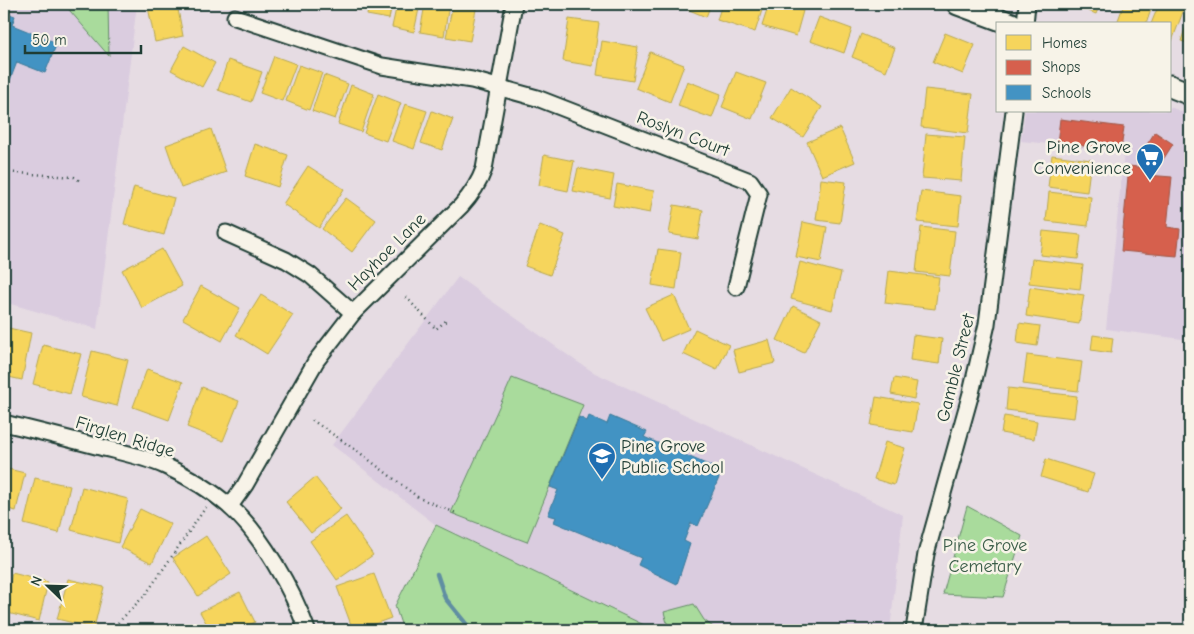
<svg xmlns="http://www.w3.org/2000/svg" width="1194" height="634" viewBox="0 0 1194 634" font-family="'Comic Neue',sans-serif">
<rect width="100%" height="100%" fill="#e6dce3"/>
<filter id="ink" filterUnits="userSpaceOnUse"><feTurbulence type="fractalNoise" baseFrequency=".02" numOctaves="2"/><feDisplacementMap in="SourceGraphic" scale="10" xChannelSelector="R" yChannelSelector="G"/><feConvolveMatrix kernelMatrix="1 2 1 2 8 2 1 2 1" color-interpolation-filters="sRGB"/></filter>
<g filter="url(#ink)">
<!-- built -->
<g fill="#daccdf">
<polygon points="4,4 137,4 97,329 4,302"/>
<polygon points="1170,107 1190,115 1190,340 1106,329 1124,152 1021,141 1025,111 1170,111"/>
<polygon points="458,277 576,361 595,373 903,515 890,630 644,630 644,625 436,525 332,445"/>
</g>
<!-- green -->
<g fill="#a9db9c" stroke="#648c68">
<polygon points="64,4 108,4 109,56"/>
<polygon points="512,378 583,405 527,542 451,513"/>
<polygon points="967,506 1022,536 1003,597 943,594"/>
<polygon points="436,525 644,625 644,630 403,630 395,606"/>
<polygon points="694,604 704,620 717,630 669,630 664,612"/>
</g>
<!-- homes -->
<g fill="#f6d55c" stroke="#b6a750">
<polygon points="164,4 177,4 183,36 155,42 148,7"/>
<polygon points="340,4 362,4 361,10 339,7"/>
<polygon points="369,4 392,4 389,19 367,15"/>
<polygon points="397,4 420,4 414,32 392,27"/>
<polygon points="425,4 449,4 444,36 420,32"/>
<polygon points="453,4 477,4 470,41 446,37"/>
<polygon points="675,4 711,4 706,17"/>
<polygon points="722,4 764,4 755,32 717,20"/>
<polygon points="769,4 777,4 803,11 796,36 762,26"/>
<polygon points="1072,4 1100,4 1096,14"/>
<polygon points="1124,4 1153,4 1146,24 1117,23"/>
<polygon points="1159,4 1170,4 1184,9 1172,41 1170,40 1170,24 1151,24"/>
<polygon points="1190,14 1190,44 1181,41"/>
<polygon points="819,17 852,29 844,53 810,41"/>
<polygon points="569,19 599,23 593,66 563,61"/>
<polygon points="945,33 975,45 963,74 933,62"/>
<polygon points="861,34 895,48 886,71 852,57"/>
<polygon points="602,41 638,47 633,81 597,75"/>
<polygon points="184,46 215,63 202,87 171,70"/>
<polygon points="650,52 684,65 670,102 636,88"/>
<polygon points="274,56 296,64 282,101 260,93"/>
<polygon points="228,60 262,72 251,102 218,90"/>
<polygon points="299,65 322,73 309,110 286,101"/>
<polygon points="736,72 766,83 752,119 722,107"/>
<polygon points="324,75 348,84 335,119 312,111"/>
<polygon points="687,81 721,94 712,118 678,106"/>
<polygon points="351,85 374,94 361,132 338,124"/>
<polygon points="791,87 822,107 803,137 772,118"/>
<polygon points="925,89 973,94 968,133 921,127"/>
<polygon points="378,94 401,103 386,141 364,133"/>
<polygon points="405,104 427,111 414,149 392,141"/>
<polygon points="432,111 453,119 442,150 421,143"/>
<polygon points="840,128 855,162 822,176 807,142"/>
<polygon points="211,129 226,172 181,188 166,145"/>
<polygon points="926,134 965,137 961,181 922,178"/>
<polygon points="255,144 288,155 278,187 245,176"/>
<polygon points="544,155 574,161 568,191 539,185"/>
<polygon points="1052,155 1091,160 1087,192 1048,187"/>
<polygon points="308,166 344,189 319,228 283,204"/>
<polygon points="578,168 614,175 610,198 573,191"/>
<polygon points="821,179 846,182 840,223 816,220"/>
<polygon points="617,184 654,191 650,213 613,206"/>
<polygon points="134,187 174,198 164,235 124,224"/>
<polygon points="921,191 961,196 958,226 917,222"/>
<polygon points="1049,192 1091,197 1088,226 1046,221"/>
<polygon points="346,198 376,220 352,252 322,229"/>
<polygon points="674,205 703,210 698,239 669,234"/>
<polygon points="803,222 827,227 821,262 796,257"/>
<polygon points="540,225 565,235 550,275 525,266"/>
<polygon points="921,227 955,231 950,276 916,272"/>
<polygon points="1043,231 1081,235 1078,259 1040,255"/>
<polygon points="162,249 182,286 142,308 122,270"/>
<polygon points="658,249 681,252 676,289 652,285"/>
<polygon points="1032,259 1083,265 1080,289 1029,283"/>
<polygon points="800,262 841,273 832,310 791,299"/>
<polygon points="889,271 939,277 935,309 885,303"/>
<polygon points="201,286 240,308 222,341 183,319"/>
<polygon points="1030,287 1084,295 1079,324 1026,316"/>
<polygon points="261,295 293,315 267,354 236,335"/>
<polygon points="674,295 689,329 661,341 645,308"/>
<polygon points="793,306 821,320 804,353 777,340"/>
<polygon points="1019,323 1040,326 1037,346 1017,343"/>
<polygon points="4,327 31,333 22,380 4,376"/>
<polygon points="695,329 729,345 717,370 683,354"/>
<polygon points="913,335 942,339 939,364 910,360"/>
<polygon points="1093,335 1113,338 1111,353 1091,350"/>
<polygon points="769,340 775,363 739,372 733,350"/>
<polygon points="43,345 81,354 70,394 33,384"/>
<polygon points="92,351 128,360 117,406 81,397"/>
<polygon points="1027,355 1082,362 1078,391 1023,384"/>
<polygon points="147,369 183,382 169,420 133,407"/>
<polygon points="894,378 917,382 914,399 891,394"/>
<polygon points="202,387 239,401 223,441 187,427"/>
<polygon points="1008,388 1077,396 1074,418 1006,410"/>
<polygon points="876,397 918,404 913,432 871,425"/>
<polygon points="1004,416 1037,421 1034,439 1001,433"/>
<polygon points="885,442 905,448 894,485 874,479"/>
<polygon points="1046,459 1094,474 1088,492 1041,477"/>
<polygon points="4,468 25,473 16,511 4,508"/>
<polygon points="315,477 341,509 311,533 286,502"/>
<polygon points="35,478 70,486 59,533 24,524"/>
<polygon points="82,487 128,499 118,543 71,530"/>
<polygon points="140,509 171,524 152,563 120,547"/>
<polygon points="346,516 373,555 337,580 310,541"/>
<polygon points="206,536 231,574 198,596 173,558"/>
<polygon points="12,573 48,582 39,621 4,612"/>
<polygon points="374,574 391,618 358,630 353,630 337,587"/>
<polygon points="68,579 104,587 94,628 57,619"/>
<polygon points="240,592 255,622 239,630 210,630 200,612"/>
<polygon points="982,626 1014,630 981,630"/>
</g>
<!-- shops -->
<g fill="#d6604d" stroke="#9f5646">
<polygon points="1060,119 1124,127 1121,150 1057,143"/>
<polygon points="1155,132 1173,144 1159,166 1141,154"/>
<polygon points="1129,166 1147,168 1147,175 1172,177 1167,227 1180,229 1177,256 1121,251"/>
</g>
<!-- schools -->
<g fill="#4393c3" stroke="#387998">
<polygon points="4,12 15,16 12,25 57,43 45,73 17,62 4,96"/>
<polygon points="589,416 607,424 610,416 647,432 644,437 722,471 698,526 691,523 684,541 690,544 677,584 638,565 641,558 554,522 556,517 548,515 558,490 550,487 579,417 587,421"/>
</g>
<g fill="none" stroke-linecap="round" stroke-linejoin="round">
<!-- stream -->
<polyline stroke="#618ea2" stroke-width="4.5" points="437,574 445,598 471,630"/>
<!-- street casing -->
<g stroke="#1f3d34" stroke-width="19">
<g id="street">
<polyline points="235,17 382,66 472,80 537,98 750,181 759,194 736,287"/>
<polyline points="1025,24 1027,4"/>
<polyline points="226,233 286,260 310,275 353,313"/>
<path d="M 4,423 C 34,430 65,438 96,446 C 119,452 143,456 165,466 C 187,476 211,490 229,506 C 261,533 293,591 307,630"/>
<path d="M 230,506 L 245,485 L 316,361 L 353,313 L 461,206 C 471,195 479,183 484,169 L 514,4"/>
<polyline points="914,630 926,554 971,393 987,324 1014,111"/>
</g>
</g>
<!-- secondary casing -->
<g stroke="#1f3d34" stroke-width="25">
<g id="secondary">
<polyline points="958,4 1012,24"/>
<polyline points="1170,86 1190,94"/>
</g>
</g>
<!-- path -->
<g stroke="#1f3d34" stroke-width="2.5" stroke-dasharray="1 4" stroke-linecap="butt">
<polyline points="4,172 74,177 80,181"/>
<polyline points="406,297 436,329 447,320"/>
<polyline points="312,420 360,453 419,498 456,513"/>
<polyline points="111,630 146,594 206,507"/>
</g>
<!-- street -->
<use href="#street" stroke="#f7f3e8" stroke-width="15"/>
<!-- secondary -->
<use href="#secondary" stroke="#f7f3e8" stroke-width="21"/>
</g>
</g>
<!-- icons -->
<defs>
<g id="supermarket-pin" transform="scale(1.4375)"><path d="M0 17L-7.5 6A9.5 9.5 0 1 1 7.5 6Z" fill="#1f6fb2" stroke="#f7f3e8"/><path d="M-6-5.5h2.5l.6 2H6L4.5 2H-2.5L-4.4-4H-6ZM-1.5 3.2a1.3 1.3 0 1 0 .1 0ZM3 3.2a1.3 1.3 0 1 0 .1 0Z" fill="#fff"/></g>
<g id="school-pin" transform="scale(1.4375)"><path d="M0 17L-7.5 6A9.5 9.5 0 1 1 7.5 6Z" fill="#1f6fb2" stroke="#f7f3e8"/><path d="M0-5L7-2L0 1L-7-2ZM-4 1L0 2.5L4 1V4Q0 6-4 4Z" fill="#fff"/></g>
</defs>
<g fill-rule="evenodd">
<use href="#supermarket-pin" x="1150" y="157"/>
<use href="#school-pin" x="602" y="456"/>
</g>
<g text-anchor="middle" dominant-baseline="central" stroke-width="5" stroke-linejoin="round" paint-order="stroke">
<!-- street labels -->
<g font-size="18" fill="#1f3d34" stroke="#f7f3e8">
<text transform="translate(683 134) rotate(21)">Roslyn Court</text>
<text transform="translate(387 252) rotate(-45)">Hayhoe Lane</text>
<text transform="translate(956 368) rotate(-76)">Gamble Street</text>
<text transform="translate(125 437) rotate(17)">Firglen Ridge</text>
</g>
<!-- poi labels -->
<g font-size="18" fill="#1f3d34" stroke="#f7f3e8" text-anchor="end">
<text x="1131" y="147">Pine Grove<tspan x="1131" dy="21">Convenience</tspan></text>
<text x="621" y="446" text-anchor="start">Pine Grove<tspan x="621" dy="21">Public School</tspan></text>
</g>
<!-- park labels -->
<g font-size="18" fill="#3b5d49" stroke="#f7f3e8">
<text x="985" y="545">Pine Grove<tspan x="985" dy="21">Cemetary</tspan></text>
</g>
</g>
<!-- margin -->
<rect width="1194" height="634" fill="none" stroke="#f7f3e8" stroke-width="20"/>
<rect x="10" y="10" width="1174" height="614" fill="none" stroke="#1f3d34" stroke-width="2" filter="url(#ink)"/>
<!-- legend -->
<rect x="996" y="22" width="175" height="90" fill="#f7f3e8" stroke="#a1aaa0"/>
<rect x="1006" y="35" width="25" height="15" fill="#f6d55c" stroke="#a1aaa0"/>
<text x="1042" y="48" font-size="15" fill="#1f3d34">Homes</text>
<rect x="1006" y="60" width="25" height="15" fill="#d6604d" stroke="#a1aaa0"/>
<text x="1042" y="72" font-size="15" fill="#1f3d34">Shops</text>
<rect x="1006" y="85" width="25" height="15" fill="#4393c3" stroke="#a1aaa0"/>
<text x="1042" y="98" font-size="15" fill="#1f3d34">Schools</text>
<!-- north arrow -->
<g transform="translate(48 586) rotate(293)" stroke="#f7f3e8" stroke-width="4" paint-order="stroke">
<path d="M0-4L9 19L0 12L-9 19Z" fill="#1f3d34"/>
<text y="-8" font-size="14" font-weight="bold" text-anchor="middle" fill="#1f3d34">N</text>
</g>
<!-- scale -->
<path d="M25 45v8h116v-8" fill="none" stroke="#1f3d34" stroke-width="2.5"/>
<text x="32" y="45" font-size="15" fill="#1f3d34" stroke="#f7f3e8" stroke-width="4" paint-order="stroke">50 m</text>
</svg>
